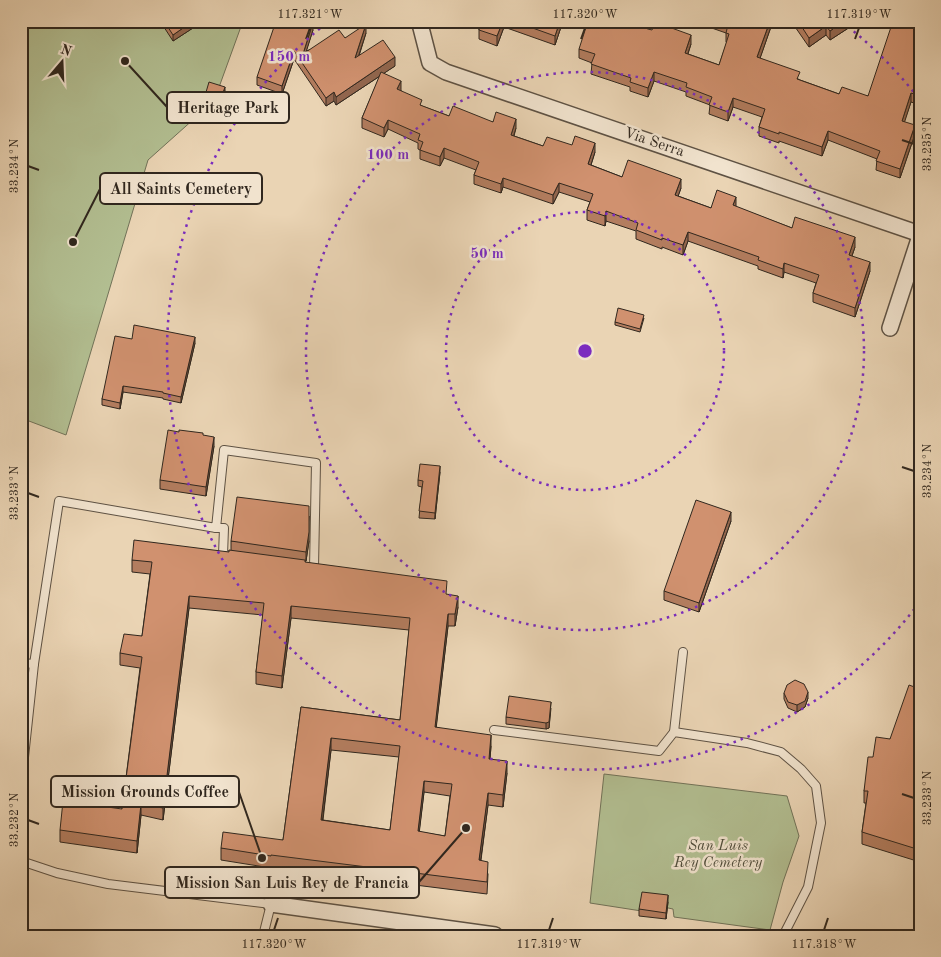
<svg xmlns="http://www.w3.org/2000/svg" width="941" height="957" viewBox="0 0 941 957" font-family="'Old Standard TT',serif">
<rect width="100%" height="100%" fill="#ead4b4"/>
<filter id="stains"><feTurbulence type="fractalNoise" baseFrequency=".004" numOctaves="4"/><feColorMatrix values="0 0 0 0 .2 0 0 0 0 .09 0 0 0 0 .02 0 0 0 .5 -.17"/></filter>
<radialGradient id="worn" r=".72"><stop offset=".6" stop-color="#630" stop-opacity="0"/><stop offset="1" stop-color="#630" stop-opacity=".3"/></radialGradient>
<!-- green -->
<g fill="#b2be91" stroke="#717258">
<polygon points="21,21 243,21 214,101 148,160 66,435 21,418"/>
<polygon points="604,774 787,796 799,836 783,882 770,930 674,917 673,909 649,904 648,912 590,903"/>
</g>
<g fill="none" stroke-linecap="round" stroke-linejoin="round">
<!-- lane casing -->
<g stroke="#5e5244" stroke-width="10">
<g id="lane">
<polyline points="216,528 224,528 223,555 228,555"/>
<polyline points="920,629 918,635 920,635"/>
<polyline points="21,663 34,664 21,785"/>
<polyline points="34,664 59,501 216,528 224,450 316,463 314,568 308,567"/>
<polyline points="494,730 659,751 674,732 747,743 781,752 801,769 816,786 821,823 808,887 783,936"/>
<polyline points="674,732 683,652"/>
<polyline points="21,861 57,873 108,884 271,904 263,936"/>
</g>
</g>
<!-- street casing -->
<g stroke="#5e5244" stroke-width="18">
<g id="street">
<polyline points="421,21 420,24 430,63 446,72 920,234"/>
<polyline points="890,328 920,236"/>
<polyline points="271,904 495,935"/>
</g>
</g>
<!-- lane -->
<use href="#lane" stroke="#f1e3ce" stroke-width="8"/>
<!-- street -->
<use href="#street" stroke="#f1e3ce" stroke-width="15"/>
</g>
<!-- wall -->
<g fill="#b37d5f" stroke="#30271e" fill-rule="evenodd">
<polygon points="160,21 196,21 196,26 173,41"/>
<polygon points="457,21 563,21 555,45 504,27 497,46 479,39 479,29"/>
<polygon points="706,21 773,21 760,58 800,80 839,94 868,96 920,21 920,105 911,102 904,122 915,134 900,178 876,170 877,159 828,140 822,156 779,141 779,143 759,136 759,127 762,117 733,107 728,121 709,114 710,105 686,96 686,92 654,81 648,97 630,91 630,87 591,74 592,63 579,58 579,49 691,44 688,54 719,65 727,42 726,42 726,33 706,26"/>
<polygon points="791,21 850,21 850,27 830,40 826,35 809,47"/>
<polygon points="313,30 306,51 345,38 366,33 359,56 395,66 384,73 401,90 401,91 422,106 449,116 493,122 516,128 514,136 543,146 595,152 591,165 622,177 681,188 678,196 711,208 736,207 792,228 855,247 852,256 870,271 855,317 813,302 813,293 816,283 784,272 783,278 758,269 758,266 688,241 683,255 662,247 662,249 636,239 636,231 606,221 605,226 587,220 587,210 590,202 559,192 553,204 503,187 501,193 474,184 474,175 476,170 444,158 440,166 420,159 420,150 418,149 418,143 388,129 384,137 362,128 362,118 380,76 336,105 334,101 326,106 294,59 282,94 257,85 257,77"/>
<polygon points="225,90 219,108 204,102 204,99"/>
<polygon points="644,318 640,332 615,325 615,322"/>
<polygon points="132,339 195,343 181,403 163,399 163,398 123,392 120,409 102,405 102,399"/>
<polygon points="203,435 214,446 206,496 160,489 160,480"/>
<polygon points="440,472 435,519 419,518 422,487 418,486 418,480"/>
<polygon points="731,521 699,612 664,600 664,591"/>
<path d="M 231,541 L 309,541 L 306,561 L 305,561 L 305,562 L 446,594 L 458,607 L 455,626 L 448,626 L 436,727 L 491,746 L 490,759 L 507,773 L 503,807 L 488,805 L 481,860 L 488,874 L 487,894 L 271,867 L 271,868 L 221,860 L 221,848 L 283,840 L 301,707 L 400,720 L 409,630 L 291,618 L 282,688 L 256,684 L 256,672 L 263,615 L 189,608 L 163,820 L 141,815 L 137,853 L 60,842 L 60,830 L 122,809 L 140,668 L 120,665 L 120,653 L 142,636 L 150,574 L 132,572 L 132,560 L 229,552 L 231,550 ZM 331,750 L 399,757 L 390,830 L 323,820 ZM 424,792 L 450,796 L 445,836 L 419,832 Z"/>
<polygon points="920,689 920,862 862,844 862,832 866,803 864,803 864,791 873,757 890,739"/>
<polygon points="784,693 808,698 805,707 797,712 788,708 784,699"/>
<polygon points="551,708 549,728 546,729 506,724 506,717"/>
<polygon points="668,902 666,919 639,916 639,909"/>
</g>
<!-- shaded-wall -->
<g fill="#92664e" stroke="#30271e">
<polygon points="193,21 196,21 196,26 173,41 173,35"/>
<polygon points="503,21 504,21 504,27 497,46 497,36"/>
<polygon points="560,21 563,21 555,45 555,36"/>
<polygon points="770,21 773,21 757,67 757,57"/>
<polygon points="844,21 850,21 850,27 830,40 830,31"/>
<polygon points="313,22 313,30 303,62 303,54"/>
<polygon points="366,24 366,33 355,67 355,58"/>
<polygon points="826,26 826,35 809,47 809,38"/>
<polygon points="691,35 691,44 685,62 685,53"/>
<polygon points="294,51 294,59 282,94 282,86"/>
<polygon points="395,57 395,66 336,105 336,97"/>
<polygon points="654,72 654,81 648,97 648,88"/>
<polygon points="401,81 401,90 397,99 397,89"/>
<polygon points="225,87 225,90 219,108 219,104"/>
<polygon points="334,92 334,101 326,106 326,98"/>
<polygon points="911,93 911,102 902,130 902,121"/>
<polygon points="733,98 733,107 728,121 728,112"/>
<polygon points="516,119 516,128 511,144 511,135"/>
<polygon points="388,120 388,129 384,137 384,128"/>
<polygon points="915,125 915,134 900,178 900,169"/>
<polygon points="828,131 828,140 822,156 822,147"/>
<polygon points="595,143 595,152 588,174 588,164"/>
<polygon points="444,148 444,158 440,166 440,157"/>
<polygon points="503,178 503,187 501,193 501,184"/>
<polygon points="681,179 681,188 675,205 675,195"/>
<polygon points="559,183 559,192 553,204 553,195"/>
<polygon points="736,197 736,206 733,215 733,205"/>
<polygon points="606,211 606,221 605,226 605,216"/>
<polygon points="688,232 688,241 683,255 683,245"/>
<polygon points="855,237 855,247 849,264 849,255"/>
<polygon points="870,262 870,271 855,317 855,308"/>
<polygon points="784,263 784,272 783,278 783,269"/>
<polygon points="195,337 195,343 181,403 181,397"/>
<polygon points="123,386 123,392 120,409 120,403"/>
<polygon points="214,437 214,446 206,496 206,487"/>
<polygon points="440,466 440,472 435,519 435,513"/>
<polygon points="731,512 731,521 699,612 699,603"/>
<polygon points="309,516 309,541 306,561 306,552"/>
<polygon points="189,596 189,608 163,820 163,808"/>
<polygon points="458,596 458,607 455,626 455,614"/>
<polygon points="291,606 291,618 282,688 282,676"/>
<polygon points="448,614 448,626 435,738 435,727"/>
<polygon points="808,692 808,698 805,707 797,712 797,705"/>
<polygon points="551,702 549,728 546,729 546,723"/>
<polygon points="491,735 491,746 489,771 489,759"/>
<polygon points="331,738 331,750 321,832 321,820"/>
<polygon points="507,761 507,773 503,807 503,795"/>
<polygon points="424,781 424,792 418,843 418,831"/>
<polygon points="488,793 488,805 479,872 479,860"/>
<polygon points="141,804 141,815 137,853 137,841"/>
<polygon points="668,895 668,902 666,919 666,913"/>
</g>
<!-- building -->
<g fill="#d0916f" stroke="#30271e" fill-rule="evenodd">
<polygon points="164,21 193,21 173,35"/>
<polygon points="276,21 313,22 303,54 339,30 345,38 366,24 355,58 383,40 395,57 336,97 334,92 326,98 294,51 282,86 257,77"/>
<polygon points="482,21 503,21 497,36 479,30"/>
<polygon points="513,21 560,21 555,36"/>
<polygon points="588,21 625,21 648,29 652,30 655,22 691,35 685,53 719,65 729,34 726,33 728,25 718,21 770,21 757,57 800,72 797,79 839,94 842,87 868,96 893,21 920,21 920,67 918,74 920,75 920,96 911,93 902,121 915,125 900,169 876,161 880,151 828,131 822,147 779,132 779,134 759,127 765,109 733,98 728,112 709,105 712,97 686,87 687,83 654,72 648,88 630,82 631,78 591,64 595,54 579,49"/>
<polygon points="798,21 844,21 830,31 826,26 809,38"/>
<polygon points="381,72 401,81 397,89 422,100 420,105 449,116 453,106 493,122 496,112 516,119 511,135 543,146 547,137 572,145 575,136 595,143 588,164 622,177 628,160 681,179 675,195 711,208 717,190 736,197 733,205 792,228 795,217 855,237 849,255 870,262 855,308 813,293 819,275 784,263 783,269 758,260 759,257 688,232 683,245 662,238 662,240 636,230 638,223 606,211 605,216 587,210 593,194 559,183 553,195 503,178 501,184 474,175 479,162 444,148 440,157 420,150 423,142 418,140 420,134 388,120 384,128 362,118"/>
<polygon points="209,82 225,87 219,104 204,99"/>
<polygon points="618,308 644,315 640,329 615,322"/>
<polygon points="134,325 195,337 181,397 163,393 163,392 123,386 120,403 102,399 115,336 132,339"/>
<polygon points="168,430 179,432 179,430 203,433 203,435 214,437 206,487 160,480"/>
<polygon points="420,464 440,466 435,513 419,511 423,481 418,480"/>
<polygon points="237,497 309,506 309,532 306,552 231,541"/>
<polygon points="696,500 731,512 699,603 664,591"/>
<path d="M 134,540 L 229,552 L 229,550 L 305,560 L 305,562 L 447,581 L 446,594 L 458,596 L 455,614 L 448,614 L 435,727 L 491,735 L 489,759 L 507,761 L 503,795 L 488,793 L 479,860 L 488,862 L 487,882 L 271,855 L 271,856 L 221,848 L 223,832 L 283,840 L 301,707 L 400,720 L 410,618 L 291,606 L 282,676 L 256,672 L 264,603 L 189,596 L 163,808 L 141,804 L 137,841 L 60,830 L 63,801 L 122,809 L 142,657 L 120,653 L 124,634 L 142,636 L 152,562 L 132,560 ZM 331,738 L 400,746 L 390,830 L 321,820 ZM 424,781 L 452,784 L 445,836 L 418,831 Z"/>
<polygon points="795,680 804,684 808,692 805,701 797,705 788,702 784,693 787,685"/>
<polygon points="909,685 920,689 920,850 862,832 868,791 864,791 868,757 873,757 876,737 890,739"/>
<polygon points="509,696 551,702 549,722 546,723 506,717"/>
<polygon points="642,892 668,895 666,913 639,909"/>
</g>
<!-- ticks -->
<path fill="none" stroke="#30271e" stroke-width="2" d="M 306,39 L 310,28M 581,39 L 585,28M 855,39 L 859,28M 902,140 L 914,144M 28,166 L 39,170M 902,467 L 914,471M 28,493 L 39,497M 902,794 L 914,798M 28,820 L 39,824M 274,930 L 278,918M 549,930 L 553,918M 824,930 L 828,918"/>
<!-- distance rings -->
<g fill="none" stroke="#7b2cbf" stroke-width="2.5" stroke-dasharray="2.5 5">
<circle cx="585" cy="351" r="139"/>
<circle cx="585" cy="351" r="279"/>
<path d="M919 603A418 418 0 1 1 328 22M842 22A418 418 0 0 1 919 99"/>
</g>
<g text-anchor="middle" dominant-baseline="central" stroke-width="5" stroke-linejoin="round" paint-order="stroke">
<!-- street labels -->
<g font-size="15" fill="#30271e" stroke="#f1e3ce">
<text transform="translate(654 143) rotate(19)">Via Serra</text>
</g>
<!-- park labels -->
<g font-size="15" font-style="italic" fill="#504d3b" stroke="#f1e3ce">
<text x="718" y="846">San Luis<tspan x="718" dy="17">Rey Cemetery</tspan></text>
</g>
</g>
<circle cx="585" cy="351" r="8" fill="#7b2cbf" stroke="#f1e3ce" stroke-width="2.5"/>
<g font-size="15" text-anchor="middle" font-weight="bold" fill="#7b2cbf" stroke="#f1e3ce" stroke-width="5" stroke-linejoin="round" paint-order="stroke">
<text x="289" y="61">150 m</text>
<text x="388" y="159">100 m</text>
<text x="487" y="258">50 m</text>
</g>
<!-- callouts -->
<path fill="none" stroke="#30271e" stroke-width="2" d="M125 61L167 107M73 242L100 189M262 858L239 792M466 828L419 882"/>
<g fill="#30271e" stroke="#f1e3ce" stroke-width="2">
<circle cx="125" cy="61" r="5"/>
<circle cx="73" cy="242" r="5"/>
<circle cx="262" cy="858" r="5"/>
<circle cx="466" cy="828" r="5"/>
</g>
<g fill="#f1e3ce" stroke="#30271e" stroke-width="2">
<rect x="167" y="92" width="122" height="31" rx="5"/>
<rect x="100" y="173" width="162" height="31" rx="5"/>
<rect x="51" y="776" width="188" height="31" rx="5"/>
<rect x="165" y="867" width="254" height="31" rx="5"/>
</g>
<g font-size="16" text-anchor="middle" font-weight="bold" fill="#30271e">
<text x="228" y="113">Heritage Park</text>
<text x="181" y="194">All Saints Cemetery</text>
<text x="145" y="797">Mission Grounds Coffee</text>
<text x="292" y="888">Mission San Luis Rey de Francia</text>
</g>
<!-- margin -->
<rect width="941" height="957" fill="none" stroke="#ead4b4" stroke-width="55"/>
<!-- north arrow -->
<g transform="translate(62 62) rotate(19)" stroke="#f1e3ce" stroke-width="4" paint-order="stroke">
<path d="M0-4L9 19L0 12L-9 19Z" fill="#30271e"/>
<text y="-8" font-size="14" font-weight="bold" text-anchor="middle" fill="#30271e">N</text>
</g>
<rect x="28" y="28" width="886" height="902" fill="none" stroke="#30271e" stroke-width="2"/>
<g font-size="12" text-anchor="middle" fill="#30271e">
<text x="310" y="18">117.321°W</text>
<text x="585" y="18">117.320°W</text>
<text x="859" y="18">117.319°W</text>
<text transform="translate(927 144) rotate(-90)" y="4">33.235°N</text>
<text transform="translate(14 166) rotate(-90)" y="4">33.234°N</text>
<text transform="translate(927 471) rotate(-90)" y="4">33.234°N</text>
<text transform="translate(14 493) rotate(-90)" y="4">33.233°N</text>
<text transform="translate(927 798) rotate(-90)" y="4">33.233°N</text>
<text transform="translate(14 820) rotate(-90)" y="4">33.232°N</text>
<text x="274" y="948">117.320°W</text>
<text x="549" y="948">117.319°W</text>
<text x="824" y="948">117.318°W</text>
</g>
<rect width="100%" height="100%" filter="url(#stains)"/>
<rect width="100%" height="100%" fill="url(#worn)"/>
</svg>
